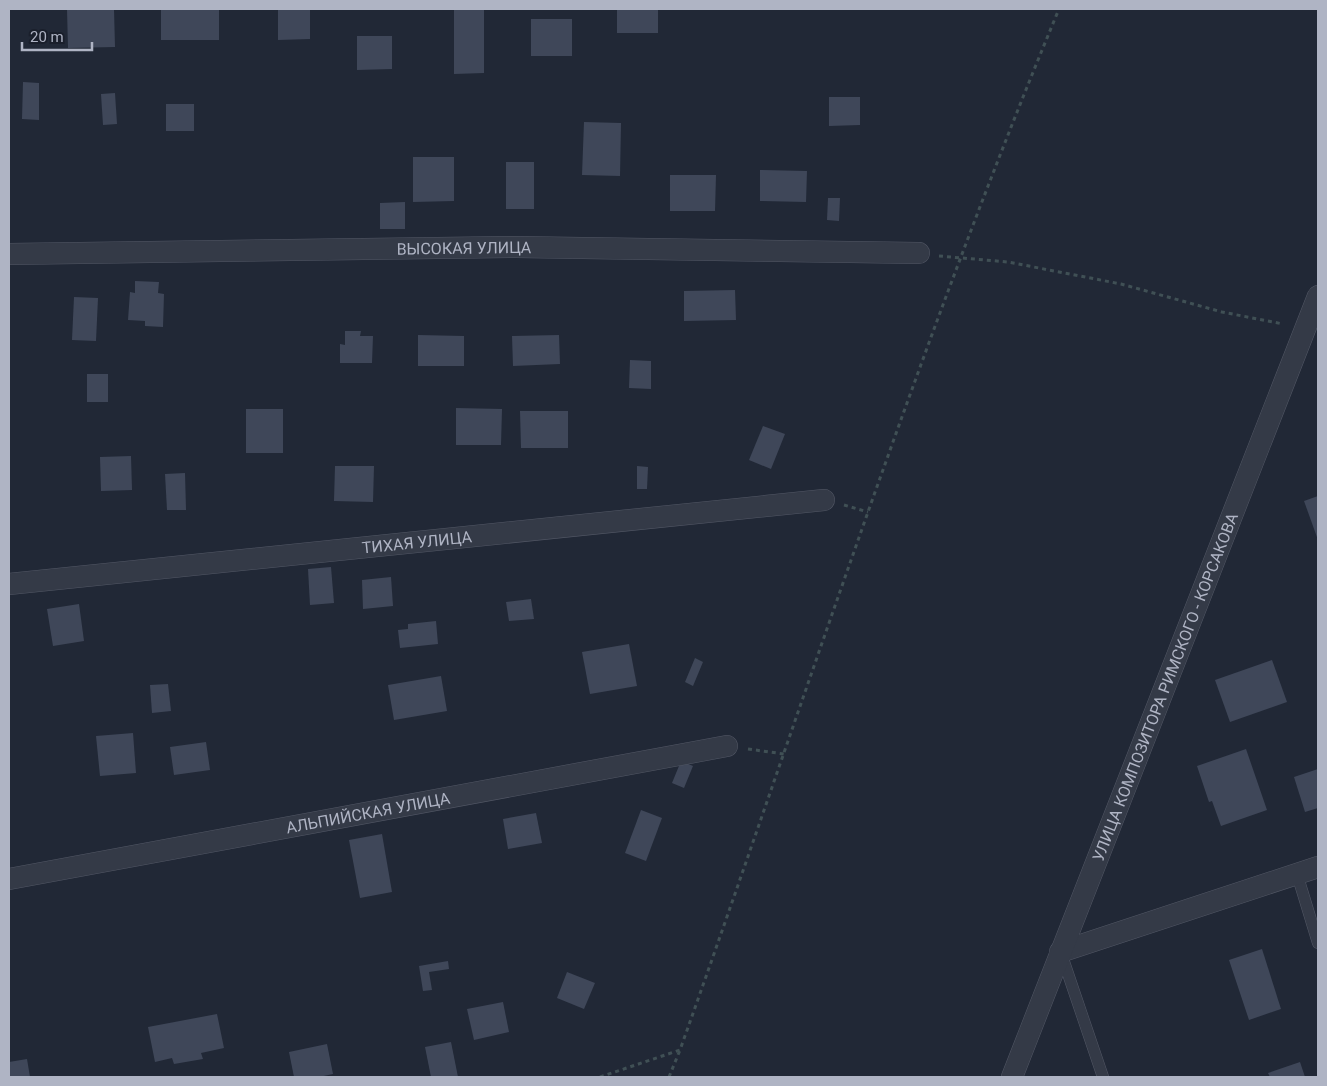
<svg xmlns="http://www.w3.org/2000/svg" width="1327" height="1086" viewBox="0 0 1327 1086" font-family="Roboto,sans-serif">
<rect width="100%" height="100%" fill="#212836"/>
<!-- building -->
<g fill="#3f4759">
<polygon points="67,9 114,9 115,47 68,48"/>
<rect x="161" y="9" width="58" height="31"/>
<polygon points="278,9 310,9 310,39 278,40"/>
<polygon points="454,9 484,9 484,73 454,74"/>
<rect x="617" y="9" width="41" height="24"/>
<rect x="531" y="19" width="41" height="37"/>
<polygon points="357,36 392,36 392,69 357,70"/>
<polygon points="23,82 39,83 39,120 22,119"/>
<polygon points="115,93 117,124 103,125 101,94"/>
<polygon points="829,97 860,97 860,125 829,126"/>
<rect x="166" y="104" width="28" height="27"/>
<polygon points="584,122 621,123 620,176 582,175"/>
<polygon points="413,157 454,157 454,201 413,202"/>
<rect x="506" y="162" width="28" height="47"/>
<polygon points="760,170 807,171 806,202 760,201"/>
<polygon points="670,175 716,175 715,211 670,211"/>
<polygon points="828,198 840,198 839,221 827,220"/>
<polygon points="405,202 405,229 380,229 380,203"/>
<polygon points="135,281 159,282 158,293 164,294 163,327 145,326 145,321 128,320 130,292 135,293"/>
<polygon points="735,290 736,320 684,321 684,291"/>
<polygon points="74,297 98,298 96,341 72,340"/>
<polygon points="345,331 361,331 360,336 373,336 372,363 340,363 340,344 345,345"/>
<polygon points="418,335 464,336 464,366 418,366"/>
<polygon points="559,335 560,364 513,366 512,336"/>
<polygon points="630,360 651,361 651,389 629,388"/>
<rect x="87" y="374" width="21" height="28"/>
<polygon points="456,408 502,409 501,445 456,445"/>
<rect x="246" y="409" width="37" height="44"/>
<polygon points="520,411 568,411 568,448 521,448"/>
<polygon points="763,426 785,434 771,469 749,460"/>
<polygon points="131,456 132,490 101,491 100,457"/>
<polygon points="335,466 374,466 373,502 334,501"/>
<polygon points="637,466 648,467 647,489 637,489"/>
<polygon points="185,473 186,510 167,510 165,474"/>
<polygon points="1318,496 1318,540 1304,501"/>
<polygon points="331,567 334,603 310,605 308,569"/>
<polygon points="391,577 393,606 363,609 362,580"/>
<polygon points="531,599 534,619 509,621 506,602"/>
<polygon points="79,604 84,641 53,646 47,609"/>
<polygon points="436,621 438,644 400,648 398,630 408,629 408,624"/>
<polygon points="629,644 637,686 590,694 582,652"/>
<polygon points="695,658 703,662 693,686 685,682"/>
<polygon points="1272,660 1287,702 1230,722 1215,680"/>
<polygon points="441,676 447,711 394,720 388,685"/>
<polygon points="168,684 171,711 152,713 150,685"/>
<polygon points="133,733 136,773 100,776 96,736"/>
<polygon points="206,742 210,770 174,775 170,747"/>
<polygon points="1246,749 1267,810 1221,826 1212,801 1209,802 1197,766"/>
<polygon points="681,761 693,766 684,788 672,783"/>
<polygon points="1318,769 1318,808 1305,812 1294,777"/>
<polygon points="641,810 662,818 646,861 625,853"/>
<polygon points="536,813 542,843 508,849 503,819"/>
<polygon points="382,834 392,892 360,898 349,840"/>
<polygon points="1262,949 1281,1009 1249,1020 1229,960"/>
<polygon points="448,961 449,969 429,972 432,990 423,991 419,966"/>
<polygon points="567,972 595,983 584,1009 557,998"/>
<polygon points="503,1002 509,1032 474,1040 467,1009"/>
<polygon points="217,1014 224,1048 201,1053 203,1059 174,1064 172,1058 155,1062 148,1027"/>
<polygon points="451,1042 458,1077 431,1077 425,1047"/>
<polygon points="327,1044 333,1074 319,1077 294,1077 289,1052"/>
<polygon points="27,1059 30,1077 9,1077 9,1062"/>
<polygon points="1300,1062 1305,1077 1270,1077 1268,1073"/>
</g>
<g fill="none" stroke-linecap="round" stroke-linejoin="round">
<!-- service casing -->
<g stroke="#525765" stroke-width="12">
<g id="service">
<polyline points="1297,874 1318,943"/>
<polyline points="1062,956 1103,1077"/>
</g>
</g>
<!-- minor casing -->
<g stroke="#525765" stroke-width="22">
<g id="minor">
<path id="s1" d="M 9,254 L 516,247 L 919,253"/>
<path id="s2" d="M 9,584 L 824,500"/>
<path id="s3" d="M 9,879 L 727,746"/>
<polyline points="1060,952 1318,867"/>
<path id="s4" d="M 1012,1077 L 1318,296"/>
</g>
</g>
<!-- path -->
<g stroke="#405055" stroke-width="3" stroke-dasharray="4 4" stroke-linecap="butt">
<polyline points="939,256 1008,262 1121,284 1222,312 1283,324"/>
<polyline points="844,505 868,512"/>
<polyline points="748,749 784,754"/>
<path d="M 600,1077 L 680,1050 C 804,702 917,350 1059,9"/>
<polyline points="669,1077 680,1050"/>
</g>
<!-- service -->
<use href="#service" stroke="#343a47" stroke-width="11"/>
<!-- minor -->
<use href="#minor" stroke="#343a47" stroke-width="21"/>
</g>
<g text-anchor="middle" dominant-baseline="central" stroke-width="4" stroke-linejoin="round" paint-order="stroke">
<!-- street labels -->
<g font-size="16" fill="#afb4c4" stroke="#1a1f2b">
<text stroke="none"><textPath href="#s1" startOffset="455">ВЫСОКАЯ УЛИЦА</textPath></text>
<text stroke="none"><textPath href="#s2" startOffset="410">ТИХАЯ УЛИЦА</textPath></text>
<text stroke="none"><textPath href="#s4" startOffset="419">УЛИЦА КОМПОЗИТОРА РИМСКОГО - КОРСАКОВА</textPath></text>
<text stroke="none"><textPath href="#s3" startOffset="365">АЛЬПИЙСКАЯ УЛИЦА</textPath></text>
</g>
</g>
<!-- border -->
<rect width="1327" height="1086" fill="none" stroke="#afb4c4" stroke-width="20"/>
<!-- scale -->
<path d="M22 42v8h70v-8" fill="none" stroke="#afb4c4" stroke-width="2.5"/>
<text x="30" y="42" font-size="15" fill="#afb4c4" stroke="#1a1f2b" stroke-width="4" paint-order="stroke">20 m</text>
</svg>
